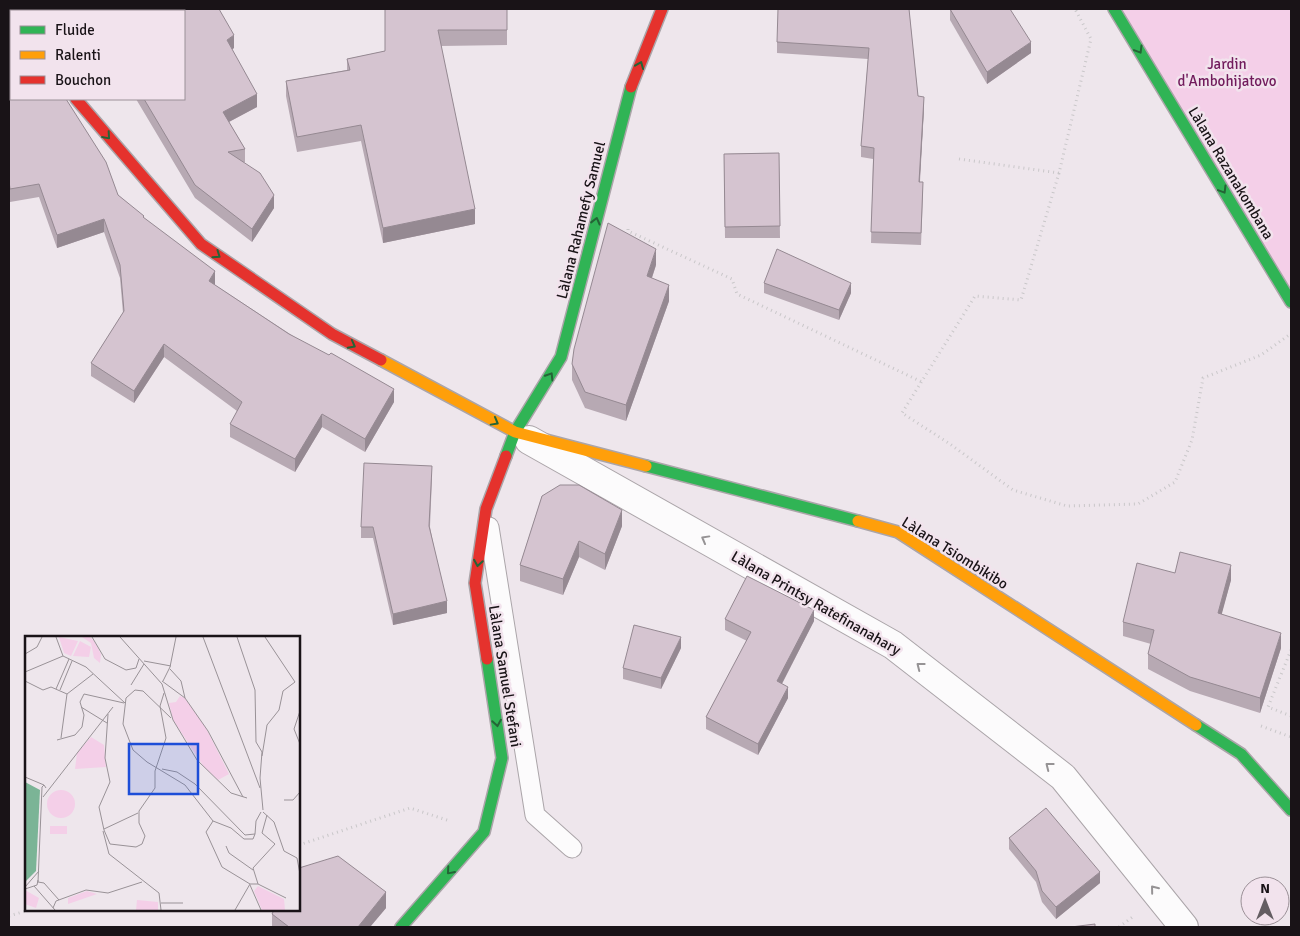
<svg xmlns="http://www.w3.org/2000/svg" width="1300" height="936" viewBox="0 0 1300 936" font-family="Signika,sans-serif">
<rect width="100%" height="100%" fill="#eee6ec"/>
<!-- green -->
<polygon fill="#f4cfe8" points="1114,9 1291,9 1291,302"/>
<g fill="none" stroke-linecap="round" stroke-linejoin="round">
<!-- lane casing -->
<g stroke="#aba5a9" stroke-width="21">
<polyline id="lane" points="489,527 535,815 572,848"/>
</g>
<!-- street casing -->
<g stroke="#aba5a9" stroke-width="30">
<polyline id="street" points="529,440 893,645 1063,777 1184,927"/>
</g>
<!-- fast casing -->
<g stroke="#aba5a9" stroke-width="14">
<g id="fast">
<polyline points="25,9 27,11"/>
<polyline points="1114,9 1291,302"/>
<polyline points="506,456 515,432 561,357 631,87"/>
<polyline points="646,466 858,521"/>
<polyline points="1196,725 1241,754 1291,810"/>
<polyline points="401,927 484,832 502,758 487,659"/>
</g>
</g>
<!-- slow casing -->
<g stroke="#aba5a9" stroke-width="14">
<g id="slow">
<polyline points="381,360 515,432 646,466"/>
<polyline points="858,521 898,532 1196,725"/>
</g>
</g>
<!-- jam casing -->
<g stroke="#aba5a9" stroke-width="14">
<g id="jam">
<polyline points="631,87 662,9"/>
<polyline points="76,99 201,244 332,334 381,360"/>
<polyline points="487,659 475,583 486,509 506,456"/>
</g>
</g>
<!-- path -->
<g stroke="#c9c7c9" stroke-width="3" stroke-dasharray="1 4" stroke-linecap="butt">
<polyline points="959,159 1059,173 1091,39 1075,9"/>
<polyline points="1059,173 1021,300 975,296 902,413 950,444 1013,490 1067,506 1138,504 1175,482 1192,440 1203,378 1261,355 1289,335"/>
<polyline points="628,229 628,231 732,279 737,294 922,382"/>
<polyline points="1291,650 1268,707 1291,716"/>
<polyline points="1261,726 1291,737"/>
<polyline points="299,845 410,808 450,821"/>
<polyline points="9,916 29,910"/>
<polyline points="1119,927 1134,916"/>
</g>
<!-- lane -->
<use href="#lane" stroke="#fcfbfc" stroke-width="19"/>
<!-- street -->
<use href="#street" stroke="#fcfbfc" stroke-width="28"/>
<!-- fast -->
<use href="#fast" stroke="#30b455" stroke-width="11"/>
<!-- slow -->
<use href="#slow" stroke="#ff9f0a" stroke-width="11"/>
<!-- jam -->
<use href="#jam" stroke="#e5322d" stroke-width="11"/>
</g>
<!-- wall -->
<g fill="#b7a9b3">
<polygon points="9,9 11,11 118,195 144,218 215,284 215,285 394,402 365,452 322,427 295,472 230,437 230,424 237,411 164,357 134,403 91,376 91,363 123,313 120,278 104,232 57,248 39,197 10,202 9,194"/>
<polygon points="385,9 507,9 507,45 441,46 475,224 383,243 361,141 297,152 286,96 286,81 347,70 347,59 385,51"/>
<polygon points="909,9 918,96 924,108 920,182 923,193 921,245 871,243 873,159 861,157 861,146 868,59 777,53 777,42"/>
<polygon points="950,9 1031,53 987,84 950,20"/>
<polygon points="184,11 234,48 232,49 257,107 229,122 245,149 245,162 244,162 274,208 252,242 195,198 136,99 184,99"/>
<polygon points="779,153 780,238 725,238 724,154"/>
<polygon points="656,265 652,278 669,301 626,421 585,408 572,380 572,364"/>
<polygon points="764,283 851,293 839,320 764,293"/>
<polygon points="432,478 430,527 447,613 393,625 373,538 361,538 361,527"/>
<polygon points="542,496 622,526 605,570 579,557 563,595 520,581 520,565"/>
<polygon points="1175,573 1231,580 1221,615 1281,648 1260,713 1190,691 1148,669 1148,654 1151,644 1123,636 1123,622"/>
<polygon points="725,619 814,621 782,684 788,698 758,755 706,729 706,717 747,641 725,630"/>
<polygon points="681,648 661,689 623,679 623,668"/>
<polygon points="1009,838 1100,883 1056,919 1042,902 1036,882 1009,849"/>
<polygon points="386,908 370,927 272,927 272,914"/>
</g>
<!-- shaded-wall -->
<g fill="#958992">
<polygon points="234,35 234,48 227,53 227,40"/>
<polygon points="1031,42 1031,53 987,84 987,72"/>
<polygon points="257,94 257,107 223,125 223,112"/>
<polygon points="924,97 924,108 919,193 919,182"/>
<polygon points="274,195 274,208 252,242 252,229"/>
<polygon points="475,209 475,224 383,243 383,228"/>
<polygon points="104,219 104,232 57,248 57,235"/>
<polygon points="656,249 656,265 647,292 647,276"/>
<polygon points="215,271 215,284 209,294 209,281"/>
<polygon points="851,283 851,293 839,320 839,310"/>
<polygon points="669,285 669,301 626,421 626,405"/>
<polygon points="164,344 164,357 134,403 134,391"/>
<polygon points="394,389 394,402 365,452 365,439"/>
<polygon points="322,414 322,427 295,472 295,459"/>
<polygon points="622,510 622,526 605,570 605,554"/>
<polygon points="579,541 579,557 563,595 563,579"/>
<polygon points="1231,565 1231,580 1218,628 1218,613"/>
<polygon points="447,601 447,613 393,625 393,614"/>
<polygon points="814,610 814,621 777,693 777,681"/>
<polygon points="1281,633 1281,648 1260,713 1260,698"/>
<polygon points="681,637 681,648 661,689 661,678"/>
<polygon points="788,687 788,698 758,755 758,744"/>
<polygon points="1100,872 1100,883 1056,919 1056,907"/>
<polygon points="386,892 386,908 370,927 358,927"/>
</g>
<!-- building -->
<g fill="#d5c4d0" stroke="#958992">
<polygon points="9,9 16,9 20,11 11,11 11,99 66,99 106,162 118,195 144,216 143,217 215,271 209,281 289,334 329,355 331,353 394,389 365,439 322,414 295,459 230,424 242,402 164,344 134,391 91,363 124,311 120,265 104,219 57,235 39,184 10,189 9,181"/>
<polygon points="38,9 134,9 134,11 34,11"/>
<polygon points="177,9 219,9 234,35 227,40 257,94 223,112 245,149 228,152 260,173 274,195 252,229 195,185 144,99 184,99 184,11 173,11"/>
<polygon points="385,9 507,9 507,30 438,30 475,209 383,228 361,125 297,137 286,81 350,70 347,59 385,51"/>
<polygon points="778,9 909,9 918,96 924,97 919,182 923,182 921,233 871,232 874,148 861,146 869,48 777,42"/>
<polygon points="950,9 1010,9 1031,42 987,72"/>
<polygon points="779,153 780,226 725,227 724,154"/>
<polygon points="608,223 656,249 647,276 669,285 626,405 585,392 572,364 574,349"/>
<polygon points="777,249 851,283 839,310 764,283"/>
<polygon points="364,463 432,466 429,526 447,601 393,614 373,527 361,527"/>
<polygon points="560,485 579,485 622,510 605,554 579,541 563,579 520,565 542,496"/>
<polygon points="1180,552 1231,565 1218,613 1281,633 1260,698 1190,677 1148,654 1154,630 1123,622 1137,563 1175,573"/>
<polygon points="747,576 814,610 777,681 788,687 758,744 706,717 751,632 725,619"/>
<polygon points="634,625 681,637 661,678 623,668"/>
<polygon points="1046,808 1100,872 1056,907 1042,891 1036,871 1009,838"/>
<polygon points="338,856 386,892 358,927 289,927 272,914 274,910 299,910 299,868"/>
<polygon points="1095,924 1095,927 1071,927"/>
</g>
<!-- one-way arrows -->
<defs><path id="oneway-chevron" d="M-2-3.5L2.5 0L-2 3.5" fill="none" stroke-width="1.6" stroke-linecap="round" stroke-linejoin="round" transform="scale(1.25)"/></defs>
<g stroke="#246436">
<use href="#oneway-chevron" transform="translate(1139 50) rotate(59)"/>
<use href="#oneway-chevron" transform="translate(640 65) rotate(-68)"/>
<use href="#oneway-chevron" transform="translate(107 136) rotate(49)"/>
<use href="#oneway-chevron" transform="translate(1223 190) rotate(59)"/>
<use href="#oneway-chevron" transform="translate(596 221) rotate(-76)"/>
<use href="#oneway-chevron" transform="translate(217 255) rotate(35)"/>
<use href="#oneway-chevron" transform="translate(352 345) rotate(28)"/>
<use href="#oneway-chevron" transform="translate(550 376) rotate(-58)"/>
<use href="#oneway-chevron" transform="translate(495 422) rotate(29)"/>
<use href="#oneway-chevron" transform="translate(478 563) rotate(99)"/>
<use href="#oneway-chevron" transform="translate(497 723) rotate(81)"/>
<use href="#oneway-chevron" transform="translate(450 871) rotate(131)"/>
</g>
<g stroke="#969395">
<use href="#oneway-chevron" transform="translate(705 539) rotate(-151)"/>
<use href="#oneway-chevron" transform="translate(920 666) rotate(-142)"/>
<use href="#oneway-chevron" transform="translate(1049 766) rotate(-142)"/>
<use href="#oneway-chevron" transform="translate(1154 889) rotate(-129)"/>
</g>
<g text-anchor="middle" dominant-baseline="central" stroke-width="5" stroke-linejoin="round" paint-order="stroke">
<!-- park labels -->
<g font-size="15" fill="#711b5c" stroke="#f2e3ed">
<text x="1227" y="64">Jardin<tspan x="1227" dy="17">d'Ambohijatovo</tspan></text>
</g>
<!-- street labels -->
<g font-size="15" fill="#191317" stroke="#f2e3ed">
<text transform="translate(1231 173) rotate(59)">Làlana Razanakombana</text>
<text transform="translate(581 220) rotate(-76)">Làlana Rahamefy Samuel</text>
<text transform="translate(955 553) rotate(32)">Làlana Tsiombikibo</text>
<text transform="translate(816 603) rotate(30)">Làlana Printsy Ratefinanahary</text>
<text transform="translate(505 676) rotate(81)">Làlana Samuel Stefani</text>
</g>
</g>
<!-- overview -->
<g transform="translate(25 636)">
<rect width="275" height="275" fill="#eee6ec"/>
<path d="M 34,1 L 53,5 L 46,20 L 39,17 ZM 57,1 L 65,1 L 69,5 L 76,18 L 75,27 L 69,22 L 66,7 ZM 55,5 L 66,11 L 64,21 L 48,20 ZM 155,60 L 160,62 L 181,92 L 204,138 L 193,144 L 179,131 L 148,84 L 144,67 L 151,66 ZM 66,101 L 79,109 L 81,131 L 50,133 L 52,117 ZM22 168a14 14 0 1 1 28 0a14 14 0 1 1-28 0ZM 25,190 L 42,190 L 42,198 L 25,198 ZM 233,250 L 259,263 L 260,274 L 237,274 L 229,255 ZM 0,254 L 14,262 L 11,272 L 0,268 ZM 62,255 L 72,258 L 43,268 L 43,262 ZM 112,264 L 133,266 L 133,274 L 111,274 Z" fill="#f4cfe8"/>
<path d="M 0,146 L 15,154 L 11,235 L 0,246 Z" fill="#7bb496"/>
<path fill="none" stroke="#999297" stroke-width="1" d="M 31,1 L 38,20 L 61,31 L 100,67M 67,1 L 80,23 L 101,34 L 111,32 L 114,23M 95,1 L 137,48 L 148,84 L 172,124 L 206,157 L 222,162M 178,1 L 235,152M 212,1 L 230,54 L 231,106 L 237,116 L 235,142 L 238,174M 0,18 L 12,11 L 17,1M 119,25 L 146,30M 145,33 L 156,45 L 160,62M 0,36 L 38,20M 0,45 L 18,54 L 26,51 L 42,58M 137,45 L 160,62 L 183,95 L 218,161M 138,45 L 145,31 L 151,1M 106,49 L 119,28M 31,53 L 44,23M 35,54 L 47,25M 56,71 L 82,87M 275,75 L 269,93 L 275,108M 83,78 L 80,122 L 85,146 L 74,171 L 79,194 L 85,208 L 111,211 L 117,208 L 120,200 L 114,187 L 114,175 L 130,152 L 130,135 L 141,102 L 135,70 L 139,57M 146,82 L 118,55 L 110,54 L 101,62 L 98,88 L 108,114 L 122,126 L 160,149 L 188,185M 36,102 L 42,58 L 68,38M 32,104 L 50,99 L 57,91 L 59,79 L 55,66 L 59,58 L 99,67M 237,120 L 242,89 L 254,74 L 258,55 L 270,46 L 240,1M 137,133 L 152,136 L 170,148 L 220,199 L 230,198 L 231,185 L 236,176M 0,141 L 19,149M 18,161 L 88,71M 259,164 L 268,164 L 275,156M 238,176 L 249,186 L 259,215 L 272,222 L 275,238M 188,185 L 181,196 L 197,231 L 225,248 L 233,248 L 261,262M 188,185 L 206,192 L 219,203 L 228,203 L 230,198M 79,193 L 113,177M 78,195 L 84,218 L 134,257 L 136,274M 201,210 L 204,217 L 228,234M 13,246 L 19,247 L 34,264M 13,246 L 17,151 L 19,149 L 21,152M 233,248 L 228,232 L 250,208 L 237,197 L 242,179M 225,249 L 236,274M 9,250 L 30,274M 0,251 L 14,235M 0,253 L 12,249 L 13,244M 136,267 L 158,267M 28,272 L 31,265 L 61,254 L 83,257 L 117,246M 210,274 L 225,248"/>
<path fill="#1d4ed8" fill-opacity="0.15" stroke="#1d4ed8" stroke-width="2.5" d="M 104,108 L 173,108 L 173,158 L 104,158 Z"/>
<rect width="275" height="275" fill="none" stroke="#191317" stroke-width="2.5"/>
</g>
<!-- border -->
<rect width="1300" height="936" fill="none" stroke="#191317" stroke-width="20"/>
<!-- legend -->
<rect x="10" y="10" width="175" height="90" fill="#f2e3ed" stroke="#9b9097"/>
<rect x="20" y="26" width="25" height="8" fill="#30b455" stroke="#9b9097"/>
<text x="55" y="35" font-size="15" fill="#191317">Fluide</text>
<rect x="20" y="51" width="25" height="8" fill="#ff9f0a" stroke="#9b9097"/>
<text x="55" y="60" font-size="15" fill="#191317">Ralenti</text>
<rect x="20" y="76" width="25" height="8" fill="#e5322d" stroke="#9b9097"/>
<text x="55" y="85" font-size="15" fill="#191317">Bouchon</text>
<!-- north arrow -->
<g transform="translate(1265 901)"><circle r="24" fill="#f2e3ed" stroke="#9b9097"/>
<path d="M0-4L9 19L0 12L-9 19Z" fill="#645d62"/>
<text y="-8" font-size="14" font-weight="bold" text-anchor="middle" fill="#191317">N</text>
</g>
</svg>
